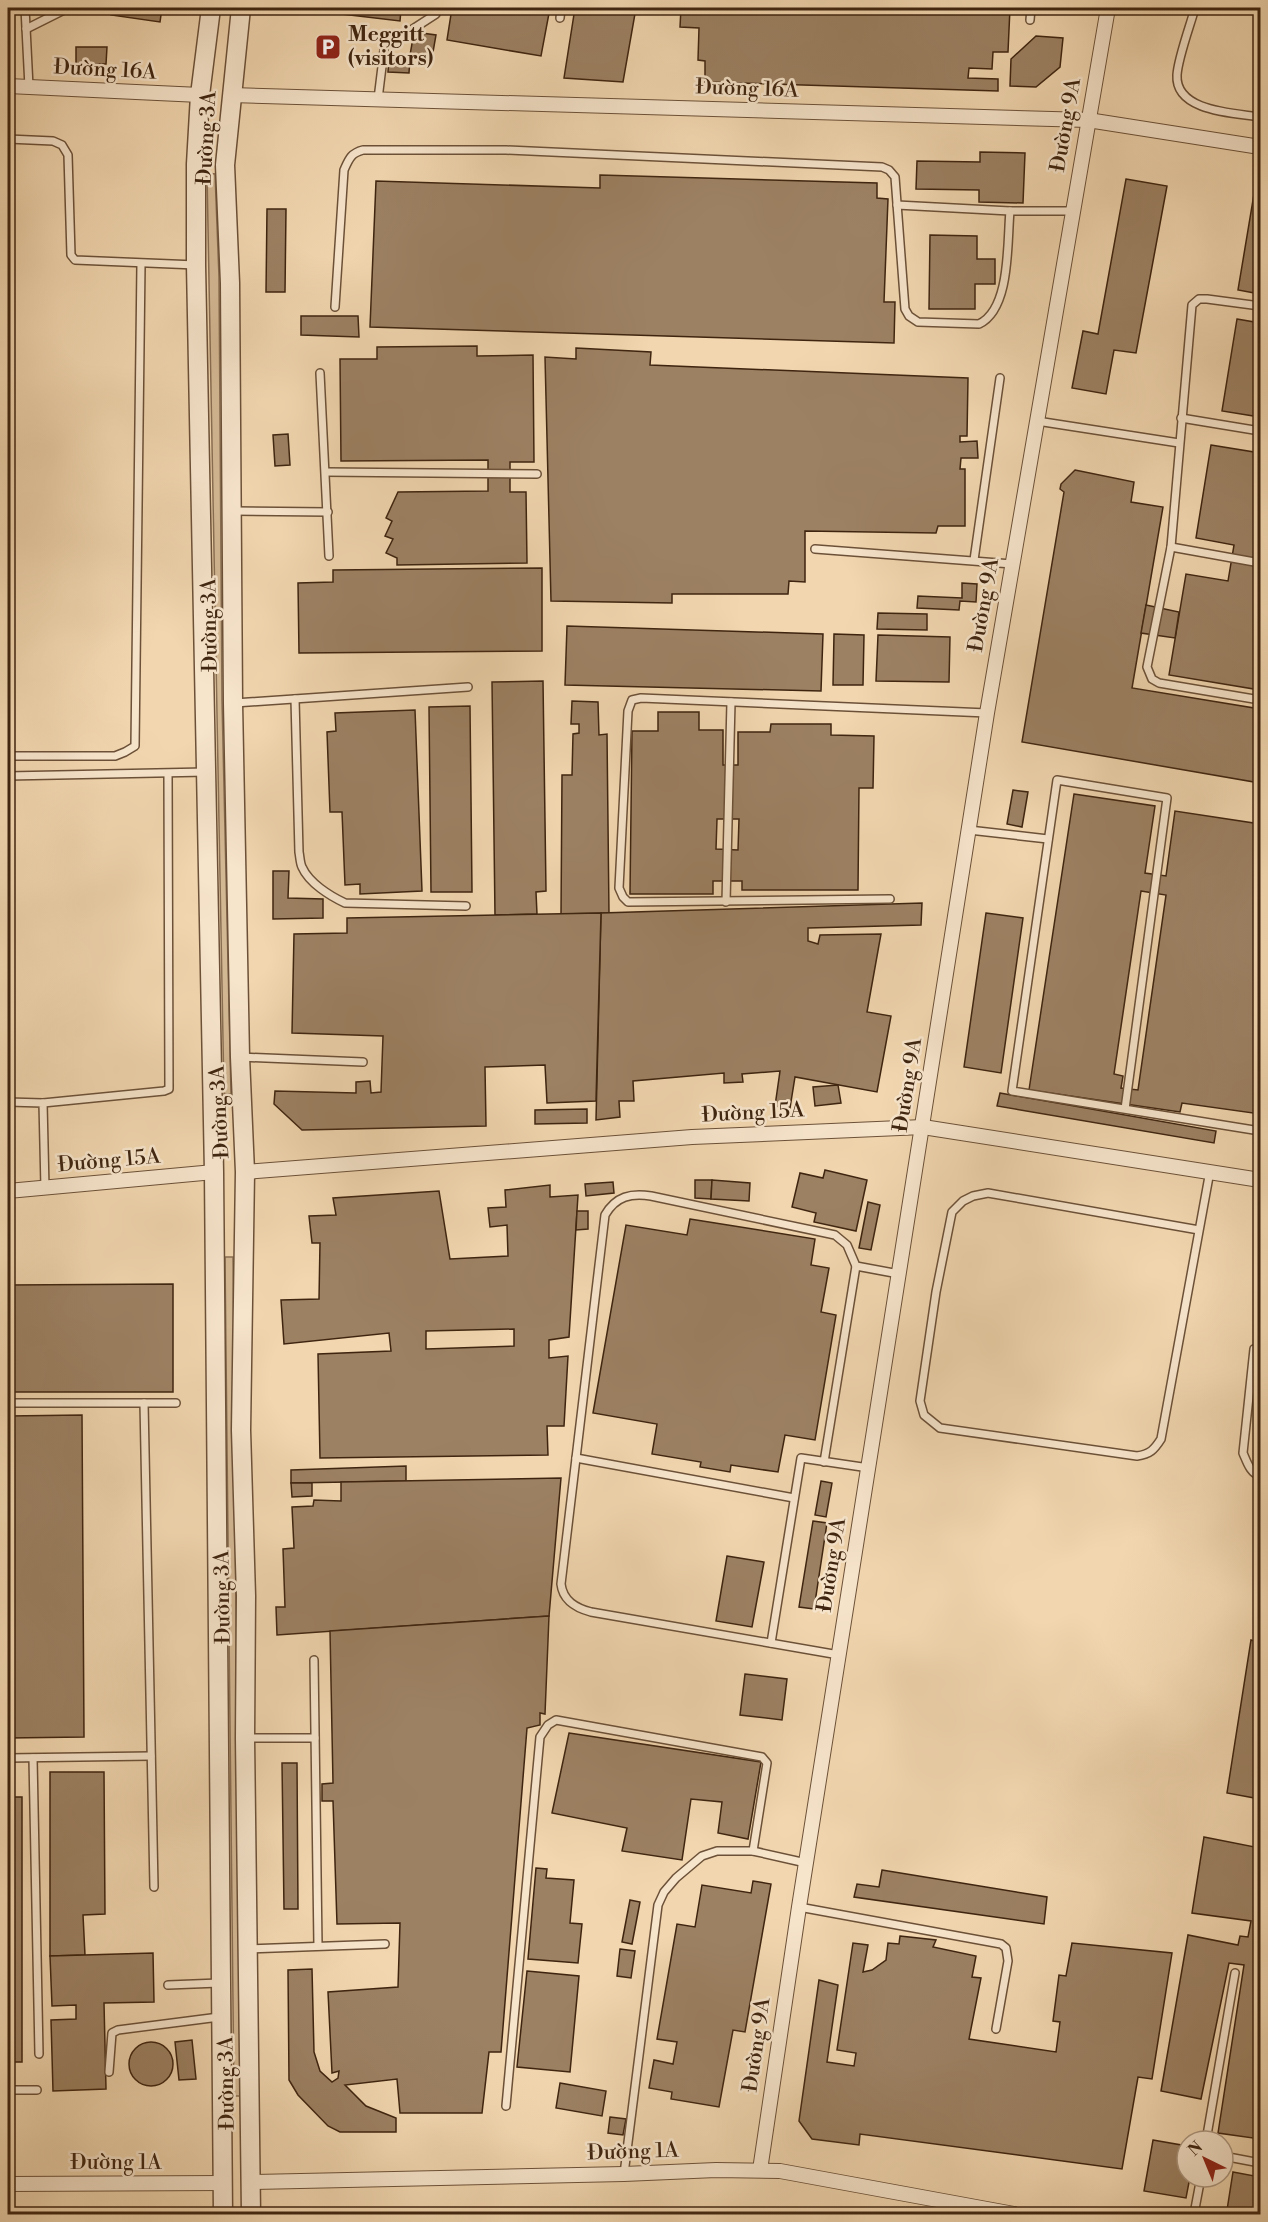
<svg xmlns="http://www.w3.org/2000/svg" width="1268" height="2222" viewBox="0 0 1268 2222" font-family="'Libre Bodoni',serif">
<rect width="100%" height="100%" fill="#f1d6af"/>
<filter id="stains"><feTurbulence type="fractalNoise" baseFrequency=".00333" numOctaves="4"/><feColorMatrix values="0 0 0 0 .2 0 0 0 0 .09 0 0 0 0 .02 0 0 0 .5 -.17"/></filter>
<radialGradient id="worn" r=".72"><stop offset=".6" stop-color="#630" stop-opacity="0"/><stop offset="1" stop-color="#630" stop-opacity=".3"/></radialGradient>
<!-- green -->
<g fill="#d3b894" stroke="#896e52" stroke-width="1.5">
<polygon points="207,173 215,174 219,277 222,701 231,1094 224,1094"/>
<polygon points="225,1257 233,1257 240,2096 234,2096"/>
</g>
<!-- building -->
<g fill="#9c8163" stroke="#3f2510" stroke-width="1.5" fill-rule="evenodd">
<polygon points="113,8 162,8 160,22 111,15"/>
<polygon points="308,8 424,8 423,12 401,10 400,21 308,10"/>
<polygon points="452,8 550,8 541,56 447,40"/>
<polygon points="575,8 636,8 623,82 564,78"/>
<polygon points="681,8 1010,8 1008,52 993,52 992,69 969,68 968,78 998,79 998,91 705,82 705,61 698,60 699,28 680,27"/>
<polygon points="414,32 436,35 432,58 410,55"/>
<polygon points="1036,36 1063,38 1060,67 1036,87 1010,86 1011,59"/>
<polygon points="76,47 107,47 106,64 76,64"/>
<polygon points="389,57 410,58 409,73 388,72"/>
<polygon points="980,152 1025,153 1023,203 979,202 979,190 916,189 917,161 980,162"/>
<polygon points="600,175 877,183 877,198 888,199 884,302 895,302 894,343 370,327 376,181 600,188"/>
<polygon points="1126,179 1167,186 1136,353 1114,350 1106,394 1072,388 1083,331 1098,334"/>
<polygon points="1255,188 1260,188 1260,294 1238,290"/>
<polygon points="267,209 286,209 285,292 266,292"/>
<polygon points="930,235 977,236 977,259 995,259 995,284 975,284 975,309 929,309"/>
<polygon points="301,316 358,316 359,337 301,335"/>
<polygon points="1237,319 1260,323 1260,417 1222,411"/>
<polygon points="477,346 477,356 533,355 534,462 510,462 510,492 526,492 527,563 397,565 397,558 386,553 393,539 385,536 392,521 386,518 398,492 488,491 488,460 341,461 340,359 377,359 377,347"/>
<polygon points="576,348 651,352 650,365 968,378 967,436 960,436 960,442 977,441 978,458 961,458 960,469 965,469 965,526 938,526 936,533 805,531 805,582 789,581 788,594 672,594 672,603 551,601 545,357 576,359"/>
<polygon points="288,434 290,465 275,466 273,435"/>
<polygon points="1211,445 1260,453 1260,560 1256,588 1260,589 1260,690 1169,675 1186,574 1228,581 1234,545 1196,538"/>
<polygon points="1075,470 1134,482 1131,502 1163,507 1132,688 1260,709 1260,783 1022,742 1064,492 1060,489 1061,484"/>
<polygon points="542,568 542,651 299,653 298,583 333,582 333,570"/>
<polygon points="962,583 977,584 976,602 960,601 959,610 917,608 918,596 962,598"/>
<polygon points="1146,605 1179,612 1175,638 1141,633"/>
<polygon points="878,613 927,614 927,630 877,629"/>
<polygon points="567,626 823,634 821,691 565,685"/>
<polygon points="834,634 864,635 863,685 833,685"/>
<polygon points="878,635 950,637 949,682 876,681"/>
<polygon points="543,681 546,891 536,892 537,914 495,915 492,682"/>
<polygon points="572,701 598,702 599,735 607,734 609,913 561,914 562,775 572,775 573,734 579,733 579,724 571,724"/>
<polygon points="470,706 472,892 431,892 429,707"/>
<polygon points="415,710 422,891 360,894 360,884 345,885 342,812 330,812 327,732 336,731 335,713"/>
<path d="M 658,712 L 699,712 L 699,730 L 723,730 L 723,765 L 738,765 L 738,732 L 770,732 L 771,724 L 831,724 L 831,735 L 874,736 L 873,788 L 859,788 L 858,890 L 742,890 L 742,881 L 713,881 L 713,894 L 630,894 L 632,731 L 658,731 ZM 717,819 L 739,819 L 738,850 L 716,849 Z"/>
<polygon points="1013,790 1028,792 1022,827 1007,824"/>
<path d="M 1074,794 L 1155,806 L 1145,873 L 1166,876 L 1175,811 L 1260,824 L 1260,1114 L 1182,1103 L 1180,1112 L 1029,1090 ZM 1141,891 L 1166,895 L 1138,1090 L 1121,1088 L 1123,1076 L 1114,1074 Z"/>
<polygon points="273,871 289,871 288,898 323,899 323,918 273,919"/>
<polygon points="922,903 921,925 808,928 808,941 818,944 820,935 881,934 867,1012 891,1016 877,1092 795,1077 790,1108 775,1106 780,1071 742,1074 743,1082 724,1083 724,1073 633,1081 634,1101 619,1101 620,1117 596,1120 601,913"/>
<polygon points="601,913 596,1101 547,1103 545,1065 485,1067 486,1126 302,1130 274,1104 275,1091 356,1093 356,1082 370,1081 371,1093 381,1092 383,1036 292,1033 294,934 347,933 347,918"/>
<polygon points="986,913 1023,918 1001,1073 964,1067"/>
<polygon points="838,1085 841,1103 815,1106 813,1087"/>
<polygon points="1000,1093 1216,1131 1214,1143 997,1106"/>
<polygon points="587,1109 587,1123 535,1124 535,1110"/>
<polygon points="825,1170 867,1180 856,1231 814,1222 816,1213 792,1207 800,1173 823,1178"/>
<polygon points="695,1180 712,1180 711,1199 695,1198"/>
<polygon points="712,1180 750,1183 749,1201 711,1199"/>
<polygon points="613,1182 614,1193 586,1196 585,1184"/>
<path d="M 550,1185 L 550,1197 L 578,1195 L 569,1337 L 549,1340 L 549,1358 L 568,1356 L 564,1426 L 547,1426 L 548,1455 L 320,1458 L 318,1354 L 391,1351 L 389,1333 L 284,1344 L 281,1300 L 319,1299 L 320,1243 L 312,1243 L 309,1216 L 336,1215 L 333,1198 L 439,1191 L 450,1259 L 508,1256 L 507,1225 L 490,1227 L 488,1208 L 506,1207 L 505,1190 ZM 514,1329 L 514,1346 L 426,1349 L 426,1331 Z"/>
<polygon points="868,1202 880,1205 871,1250 859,1248"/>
<polygon points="577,1211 588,1211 588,1229 576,1230"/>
<polygon points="690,1219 815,1239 811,1265 829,1268 821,1312 836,1315 815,1440 785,1435 778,1472 731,1465 730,1472 700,1467 701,1462 652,1454 657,1424 593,1413 626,1225 687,1235"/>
<polygon points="173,1284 173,1392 8,1392 8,1285"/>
<polygon points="82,1415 84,1737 8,1738 8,1416"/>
<polygon points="406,1466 406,1481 291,1483 291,1470"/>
<polygon points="561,1478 549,1616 277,1635 276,1607 285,1607 283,1549 294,1548 292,1507 313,1506 314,1500 341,1501 341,1482"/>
<polygon points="821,1481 832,1483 826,1517 815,1515"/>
<polygon points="291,1483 312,1483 312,1496 292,1497"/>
<polygon points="813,1521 827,1523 814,1609 799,1607"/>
<polygon points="727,1556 764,1562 752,1627 716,1621"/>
<polygon points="549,1616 545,1714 540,1713 540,1725 527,1728 501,2052 489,2052 482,2113 400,2113 397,2079 345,2085 366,2106 396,2118 396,2132 340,2132 328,2126 298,2095 289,2080 288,1970 312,1969 314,2052 320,2071 332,2082 338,2078 339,2071 332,2073 328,1992 398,1987 400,1923 337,1924 333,1801 322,1801 322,1784 333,1783 330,1631"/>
<polygon points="1251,1640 1260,1642 1260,1799 1227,1793"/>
<polygon points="745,1674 787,1679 782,1720 740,1715"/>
<polygon points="569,1733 761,1762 748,1839 718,1833 722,1802 691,1799 682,1860 622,1851 627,1828 552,1813"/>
<polygon points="282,1763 297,1763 298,1909 284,1909"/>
<polygon points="50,1772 104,1772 105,1914 83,1915 85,1955 50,1956"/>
<rect x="8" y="1797" width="14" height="265"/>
<polygon points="1204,1837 1260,1848 1260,2139 1218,2133 1244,1965 1229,1963 1201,2099 1161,2091 1188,1935 1238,1945 1240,1936 1248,1937 1251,1921 1192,1913"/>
<polygon points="536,1868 547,1869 546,1878 574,1880 570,1923 582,1924 578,1963 528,1959"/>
<polygon points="882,1870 1047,1897 1044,1924 854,1897 857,1884 879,1887"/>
<polygon points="753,1881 771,1884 745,2032 733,2030 719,2107 671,2099 672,2092 649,2088 654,2060 673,2064 677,2042 657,2039 677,1924 695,1927 702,1885 751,1893"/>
<polygon points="630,1900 640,1902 632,1944 622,1942"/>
<polygon points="900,1936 936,1940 933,1947 976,1956 972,1977 981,1978 969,2039 1056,2052 1060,2022 1053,2021 1059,1975 1066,1976 1072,1943 1172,1953 1152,2079 1138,2077 1122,2169 860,2134 859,2145 812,2139 799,2121 819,1980 838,1985 827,2062 854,2066 856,2053 837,2050 853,1943 868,1945 863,1972 872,1970 886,1960 888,1943 899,1944"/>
<polygon points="620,1949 635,1951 631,1978 617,1976"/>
<polygon points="153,1953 154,2002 104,2003 106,2089 53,2091 51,2020 76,2019 76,2005 52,2006 50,1956"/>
<polygon points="527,1971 579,1976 570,2072 517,2067"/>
<polygon points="192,2040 196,2079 179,2080 175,2042"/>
<circle cx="151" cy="2064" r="22"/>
<polygon points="560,2083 606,2091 602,2116 556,2108"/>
<polygon points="610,2117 626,2119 623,2135 608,2133"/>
<polygon points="1153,2140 1187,2146 1187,2177 1190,2177 1186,2198 1144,2191"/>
<polygon points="1233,2172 1260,2177 1260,2214 1227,2210"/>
</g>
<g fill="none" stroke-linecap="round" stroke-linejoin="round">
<!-- service casing -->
<g stroke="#6c5138" stroke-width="10">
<g id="service">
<polyline points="25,8 29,87"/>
<path d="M 1195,8 C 1190,26 1178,58 1177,75 C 1175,112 1235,113 1260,117"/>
<polyline points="560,18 561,8"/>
<polyline points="1030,20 1031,8"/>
<polyline points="26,29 68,8"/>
<polyline points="378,99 386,34 402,36 436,14 437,8"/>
<polyline points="8,139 53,141 62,145 68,155 71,255 75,260 196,265"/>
<polyline points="897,205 1010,211"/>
<polyline points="1260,306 1207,299 1199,299 1192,305 1171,547 1147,667 1152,679 1159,683 1260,700"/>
<path d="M 335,307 L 344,170 C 349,159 351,153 363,150 L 506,150 L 882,167 L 889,170 L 895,177 L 905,309 L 909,316 L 918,322 L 979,324 C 1011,309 1007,242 1010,211 L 1073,211"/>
<polyline points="320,373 329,556"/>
<polyline points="1181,418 1260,431"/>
<polyline points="1037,421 1179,443"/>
<polyline points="326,472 537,474"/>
<polyline points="234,511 328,512"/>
<polyline points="1171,547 1260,563"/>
<polyline points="815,549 1012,564"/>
<polyline points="974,560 1000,378"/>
<path d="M 295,699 L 299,852 C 300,857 300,863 302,867 C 309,883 330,896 345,903 L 466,906"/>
<polyline points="235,703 468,687"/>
<polyline points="8,756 115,756 125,752 135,746 141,264"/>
<polyline points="8,776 206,772"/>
<polyline points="969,830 1048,839"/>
<polyline points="890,899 628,902 623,897 619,888 628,711 632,700 641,698 987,713"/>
<polyline points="726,902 731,702"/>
<polyline points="240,1057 363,1062"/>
<polyline points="8,1102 43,1103 45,1188"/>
<polyline points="43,1103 164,1091 169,1089 168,774"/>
<polyline points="1125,1109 1167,798 1057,780 1012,1091 1260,1131"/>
<path d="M 1199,1230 L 988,1193 L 973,1196 L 963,1201 L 952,1212 L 936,1292 L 920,1401 L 924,1415 L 940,1428 L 1137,1456 C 1150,1454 1154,1450 1161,1439 L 1210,1171"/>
<path d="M 1254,1349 L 1243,1453 C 1247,1462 1250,1473 1260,1476"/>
<polyline points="8,1403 176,1403"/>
<polyline points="144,1403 154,1887"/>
<polyline points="576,1458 794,1498"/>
<polyline points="824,1462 856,1266"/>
<polyline points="771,1643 801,1458 869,1468"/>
<path d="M 839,1655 L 591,1612 C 576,1608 563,1601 561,1584 L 605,1215 C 616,1196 631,1193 651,1196 L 835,1235 L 847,1245 L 856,1266 L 899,1274"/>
<polyline points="314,1660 318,1946"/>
<polyline points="245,1738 315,1738"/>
<polyline points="8,1758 151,1756"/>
<polyline points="33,1758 39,2054"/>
<polyline points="799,1907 1001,1944 1006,1948 1008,1961 996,2029"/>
<polyline points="248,1949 385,1944"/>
<polyline points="168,1985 219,1983"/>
<polyline points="109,2072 112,2033 118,2030 219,2017"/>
<polyline points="8,2090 37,2090"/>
<polyline points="506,2106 540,1737 548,1725 556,1720 762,1757 767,1763 753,1851"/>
<polyline points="1206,2141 1235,1973"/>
<polyline points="1223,2156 1260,2163"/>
<polyline points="624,2174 658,1905 664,1892 676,1878 702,1856 717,1851 753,1851 806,1863"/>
<polyline points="1194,2214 1201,2177"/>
</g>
</g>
<!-- minor casing -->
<g stroke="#6c5138" stroke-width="16">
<g id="minor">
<polyline points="8,86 200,95"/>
<polyline points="231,95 1088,120 1260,147"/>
<polyline points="245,1172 692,1137 923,1127 1260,1180"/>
<polyline points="8,1191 214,1172"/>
<polyline points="760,2170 799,1907 987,713 1108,8"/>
<polyline points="250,2182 624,2174 716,2170 780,2171 1014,2214"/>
<polyline points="8,2184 224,2183"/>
</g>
</g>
<!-- tertiary casing -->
<g stroke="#6c5138" stroke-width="21">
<g id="tertiary">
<polyline points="211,8 200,95 196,164 196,265 214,1172 223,2214"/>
<polyline points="241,8 225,165 230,283 233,703 240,1057 245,1172 241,1430 246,1596 245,1738 251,2214"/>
</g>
</g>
<!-- service -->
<use href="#service" stroke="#f6e4cb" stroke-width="7"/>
<!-- minor -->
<use href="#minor" stroke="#f6e4cb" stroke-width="14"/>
<!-- tertiary -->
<use href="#tertiary" stroke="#f6e4cb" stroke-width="18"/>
</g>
<!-- icons -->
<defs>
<g id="parking-square" transform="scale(1.35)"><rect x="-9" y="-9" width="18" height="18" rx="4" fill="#8f2418" stroke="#f6e4cb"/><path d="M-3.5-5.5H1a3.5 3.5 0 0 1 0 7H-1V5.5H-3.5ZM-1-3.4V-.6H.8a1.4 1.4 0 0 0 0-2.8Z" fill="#fff"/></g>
</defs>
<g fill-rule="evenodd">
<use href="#parking-square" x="328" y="47"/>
</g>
<g text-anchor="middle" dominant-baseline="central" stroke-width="5" stroke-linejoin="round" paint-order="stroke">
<!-- poi labels -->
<g font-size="21" font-weight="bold" fill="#3f2510" stroke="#f6e4cb" text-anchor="start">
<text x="348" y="35">Meggitt<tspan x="348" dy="24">(visitors)</tspan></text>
</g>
<!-- street labels -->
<g font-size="21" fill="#3f2510" stroke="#f6e4cb">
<text transform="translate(105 70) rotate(3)">Đường 16A</text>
<text transform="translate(747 89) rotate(2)">Đường 16A</text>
<text transform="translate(1066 125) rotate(-80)">Đường 9A</text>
<text transform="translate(207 138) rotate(-87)">Đường 3A</text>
<text transform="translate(984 605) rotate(-80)">Đường 9A</text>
<text transform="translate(210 625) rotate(-91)">Đường 3A</text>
<text transform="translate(908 1085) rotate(-81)">Đường 9A</text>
<text transform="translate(220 1112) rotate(-93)">Đường 3A</text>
<text transform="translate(753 1113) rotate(-3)">Đường 15A</text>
<text transform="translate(109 1161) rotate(-5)">Đường 15A</text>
<text transform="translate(832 1565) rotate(-81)">Đường 9A</text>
<text transform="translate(223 1597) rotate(-91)">Đường 3A</text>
<text transform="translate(757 2045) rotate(-82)">Đường 9A</text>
<text transform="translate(227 2083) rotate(-91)">Đường 3A</text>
<text transform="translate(633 2152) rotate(-2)">Đường 1A</text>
<text x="116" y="2163">Đường 1A</text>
</g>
</g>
<!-- margin -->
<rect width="1268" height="2222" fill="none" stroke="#f1d6af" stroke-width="30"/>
<rect x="9" y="9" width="1250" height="2204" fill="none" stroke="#3f2510" stroke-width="3"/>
<rect x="15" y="15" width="1238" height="2192" fill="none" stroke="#3f2510" stroke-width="1.5"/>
<!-- north arrow -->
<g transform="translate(1205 2159) rotate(317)"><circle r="28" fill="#f6e4cb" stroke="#ad9880" stroke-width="1.5"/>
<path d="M0-4.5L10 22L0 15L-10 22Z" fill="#8f2418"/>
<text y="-9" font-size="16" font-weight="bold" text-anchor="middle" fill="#3f2510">N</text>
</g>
<rect width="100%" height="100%" filter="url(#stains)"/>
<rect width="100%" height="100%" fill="url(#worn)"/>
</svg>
